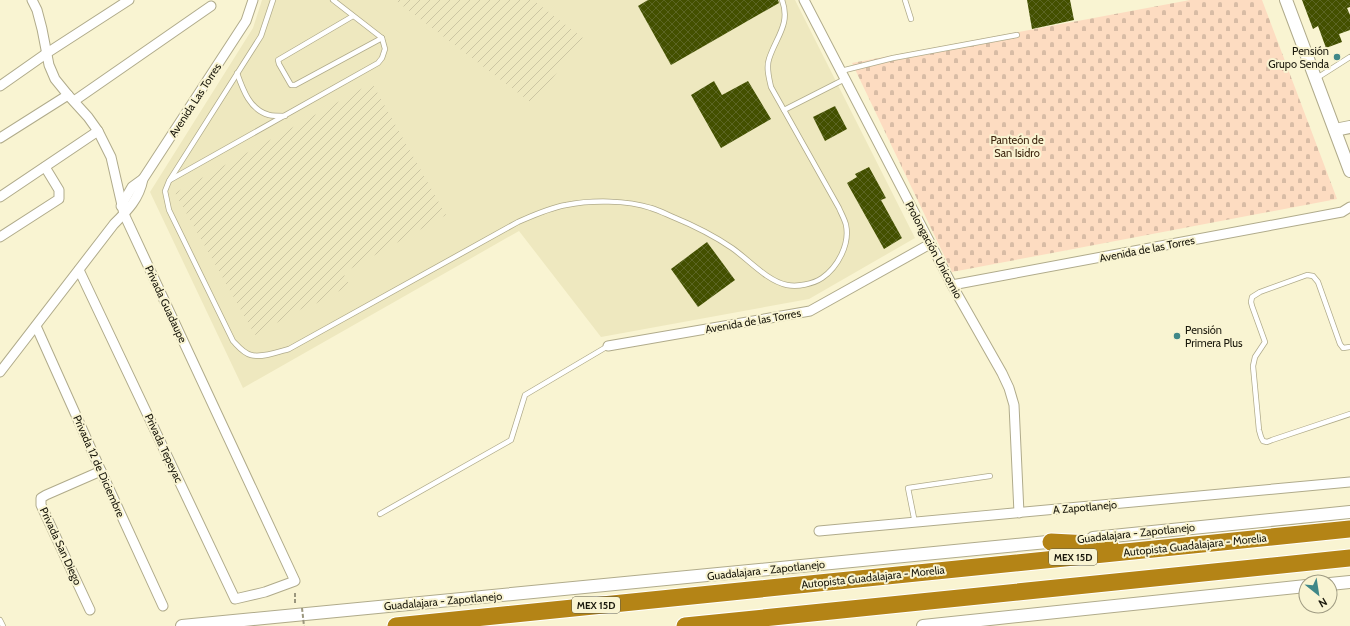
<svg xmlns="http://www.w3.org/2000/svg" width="1350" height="626" viewBox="0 0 1350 626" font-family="Cabin,sans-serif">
<defs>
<pattern id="industrial-furrows" width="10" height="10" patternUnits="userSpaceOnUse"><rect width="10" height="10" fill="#eee8bf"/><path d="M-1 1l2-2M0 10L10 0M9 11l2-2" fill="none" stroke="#ccc6a3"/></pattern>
<pattern id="cemetery-stones" width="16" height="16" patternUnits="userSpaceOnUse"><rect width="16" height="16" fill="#fddcc1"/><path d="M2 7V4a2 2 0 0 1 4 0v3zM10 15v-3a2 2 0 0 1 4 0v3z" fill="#d8bca5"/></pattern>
<pattern id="building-cross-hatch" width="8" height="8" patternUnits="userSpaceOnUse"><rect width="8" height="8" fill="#435000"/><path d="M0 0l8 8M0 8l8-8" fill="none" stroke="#5b6524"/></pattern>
</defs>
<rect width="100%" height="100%" fill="#f9f4d2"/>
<!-- built -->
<polygon fill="#eee8bf" points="262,0 795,0 915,238 809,299 601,337 519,231 243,388 150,192 253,28"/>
<!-- industrial -->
<g fill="url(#industrial-furrows)">
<polygon points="395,0 533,0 583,38 533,104"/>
<polygon points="372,83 446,215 343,273 350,285 304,310 303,308 255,335 175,193"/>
</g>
<!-- cemetery -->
<polygon fill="url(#cemetery-stones)" points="1190,0 1262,0 1337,199 952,272 852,63"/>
<!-- building -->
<g fill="url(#building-cross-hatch)">
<polygon points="648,0 778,0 779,3 671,65 638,6"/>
<polygon points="1027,0 1070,0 1074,20 1032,29"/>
<polygon points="1302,0 1350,0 1350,7 1347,8 1350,15 1350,30 1339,34 1342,42 1326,48 1318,26 1313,29"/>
<polygon points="714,81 722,95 748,81 771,119 721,148 691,95"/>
<polygon points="835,106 847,129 825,141 813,117"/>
<polygon points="869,167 886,198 881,200 902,238 884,249 847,183 857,177 855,174"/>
<polygon points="707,242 735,280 698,307 671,269"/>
</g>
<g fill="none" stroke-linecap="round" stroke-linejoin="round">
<!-- service casing -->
<g stroke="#b0ab8b" stroke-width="6">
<g id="service">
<path d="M 273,0 L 261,36 L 169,181 L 165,191 L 169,210 L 233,341 C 238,346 243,353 251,355 C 262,358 278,352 289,349 L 518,222 C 534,215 549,208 566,205 C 591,200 627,200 651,208 C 658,210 666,214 673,217 C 695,226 713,235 732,248 C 748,259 767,281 787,285 C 798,287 813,284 822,278 C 838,267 850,244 846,225 C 845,220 841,213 839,208 L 771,87 C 769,78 766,68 769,59 C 776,37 791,24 782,0"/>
<polyline points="905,0 911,19"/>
<polyline points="353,16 278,60 279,64 291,85 295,85 382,38"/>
<polyline points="841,71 893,58 1017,35"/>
<path d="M 237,73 C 243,90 250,110 269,115 C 273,116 279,116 285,116"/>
<polyline points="1317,78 1350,57"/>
<polyline points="784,110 845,79"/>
<polyline points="170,180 378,63 382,58 385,49 382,38 333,0"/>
<polyline points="1350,347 1343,348 1340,344 1318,282 1313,276 1307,275 1260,292 1252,297 1251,302 1252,306 1265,342 1255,357 1253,366 1259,430 1261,437 1263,441 1267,442 1272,440 1350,414"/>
<polyline points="380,514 511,440 525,395 608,346"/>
<polyline points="915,523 908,488 990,476"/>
<polyline points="0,620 3,626"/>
</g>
</g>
<!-- minor casing -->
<g stroke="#b0ab8b" stroke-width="11">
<g id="minor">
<polyline points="32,0 37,10 42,29 49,65 55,79 68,95 88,117 98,131 111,157 124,214 295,581 265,592 235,599 79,270"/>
<polyline points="804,0 952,285 1002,373 1009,388 1014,405 1019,513"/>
<polyline points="0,86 47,53 129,0"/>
<polyline points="74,101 211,6"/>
<polyline points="0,138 68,95"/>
<polyline points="0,197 98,131"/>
<polyline points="121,206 132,187 143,179"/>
<polyline points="0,237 59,199 59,190 45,167"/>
<polyline points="952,285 1342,212 1350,207"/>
<polyline points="36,326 101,471 163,606"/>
<polyline points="608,346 810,311 930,244"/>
<path d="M 0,372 L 114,224 C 128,210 139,199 143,179 L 246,21 L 253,0"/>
<polyline points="819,531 1350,482"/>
<polyline points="90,610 41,505 41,498 46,495 101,471"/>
</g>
</g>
<!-- tertiary casing -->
<g stroke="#b0ab8b" stroke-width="14">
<g id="tertiary">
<polyline points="1286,0 1350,171"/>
<polyline points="1335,130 1350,127"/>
<polyline points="1093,538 1350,512"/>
<polyline points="1330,584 1350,582"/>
<polyline points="182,626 1058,541"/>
<polyline points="923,626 1306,586"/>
</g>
</g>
<!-- motorway casing -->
<g stroke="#fff" stroke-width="19">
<g id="motorway">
<polyline points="1051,542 1110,545"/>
<polyline points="396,626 1350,529"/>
<polyline points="685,626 1350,558"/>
</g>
</g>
<!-- path -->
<polyline stroke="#9b977e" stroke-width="2" stroke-dasharray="4 2" stroke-linecap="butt" points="295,603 295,591"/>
<!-- service -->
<use href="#service" stroke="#fff" stroke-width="4.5"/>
<!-- minor -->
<use href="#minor" stroke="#fff" stroke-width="9"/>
<!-- tertiary -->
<use href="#tertiary" stroke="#fff" stroke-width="12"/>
<!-- motorway -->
<use href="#motorway" stroke="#b48416" stroke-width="17"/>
<!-- path-bridge -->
<polyline stroke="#9b977e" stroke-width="2" stroke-dasharray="4 2" stroke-linecap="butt" points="302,608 304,626"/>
</g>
<!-- markers -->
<g fill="#408888" stroke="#f9f4d2" stroke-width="1.5">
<circle cx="1337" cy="57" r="4"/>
<circle cx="1177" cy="336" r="4"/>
</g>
<g text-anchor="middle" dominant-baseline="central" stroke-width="4" stroke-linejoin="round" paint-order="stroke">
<!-- shield labels -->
<g fill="#f9f4d2" stroke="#5d5a47" stroke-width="1">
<rect x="1049" y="549" width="48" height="16" rx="3"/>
<rect x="572" y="597" width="48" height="16" rx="3"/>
</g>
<g font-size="10" font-weight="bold" fill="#1a180c">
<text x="1073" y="557">MEX 15D</text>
<text x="596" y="605">MEX 15D</text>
</g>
<!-- poi labels -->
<g font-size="11" fill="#1a180c" stroke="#f9f4d2" text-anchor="end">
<text x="1329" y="51">Pensión<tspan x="1329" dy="13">Grupo Senda</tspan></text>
<text x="1185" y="330" text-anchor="start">Pensión<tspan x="1185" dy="13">Primera Plus</tspan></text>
</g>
<!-- street labels -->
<g font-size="11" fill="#1a180c" stroke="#f9f4d2">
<text transform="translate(195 100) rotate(-57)">Avenida Las Torres</text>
<text transform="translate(1147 249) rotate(-11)">Avenida de las Torres</text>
<text transform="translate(934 250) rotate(62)">Prolongación Unicornio</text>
<text transform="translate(166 304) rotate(65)">Privada Guadaupe</text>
<text transform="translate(753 321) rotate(-10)">Avenida de las Torres</text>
<text transform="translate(164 448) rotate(65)">Privada Tepeyac</text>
<text transform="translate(99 466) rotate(66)">Privada 12 de Diciembre</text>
<text transform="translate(1085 507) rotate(-5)">A Zapotlanejo</text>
<text transform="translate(1136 533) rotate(-6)">Guadalajara - Zapotlanejo</text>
<text transform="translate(1195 545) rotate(-6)">Autopista Guadalajara - Morelia</text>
<text transform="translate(61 546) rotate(65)">Privada San Diego</text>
<text transform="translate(766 570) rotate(-6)">Guadalajara - Zapotlanejo</text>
<text transform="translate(873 577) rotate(-6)">Autopista Guadalajara - Morelia</text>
<text transform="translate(443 601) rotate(-5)">Guadalajara - Zapotlanejo</text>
</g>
<!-- park labels -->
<g font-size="11" fill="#3b230c" stroke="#f9f4d2">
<text x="1017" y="140">Panteón de<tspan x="1017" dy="13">San Isidro</tspan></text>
</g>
</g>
<!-- north arrow -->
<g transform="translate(1318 594) rotate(150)"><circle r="19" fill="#f9f4d2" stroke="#a09c83"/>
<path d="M0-3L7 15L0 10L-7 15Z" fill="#408888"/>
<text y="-6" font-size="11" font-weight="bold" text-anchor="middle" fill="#1a180c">N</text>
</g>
</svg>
